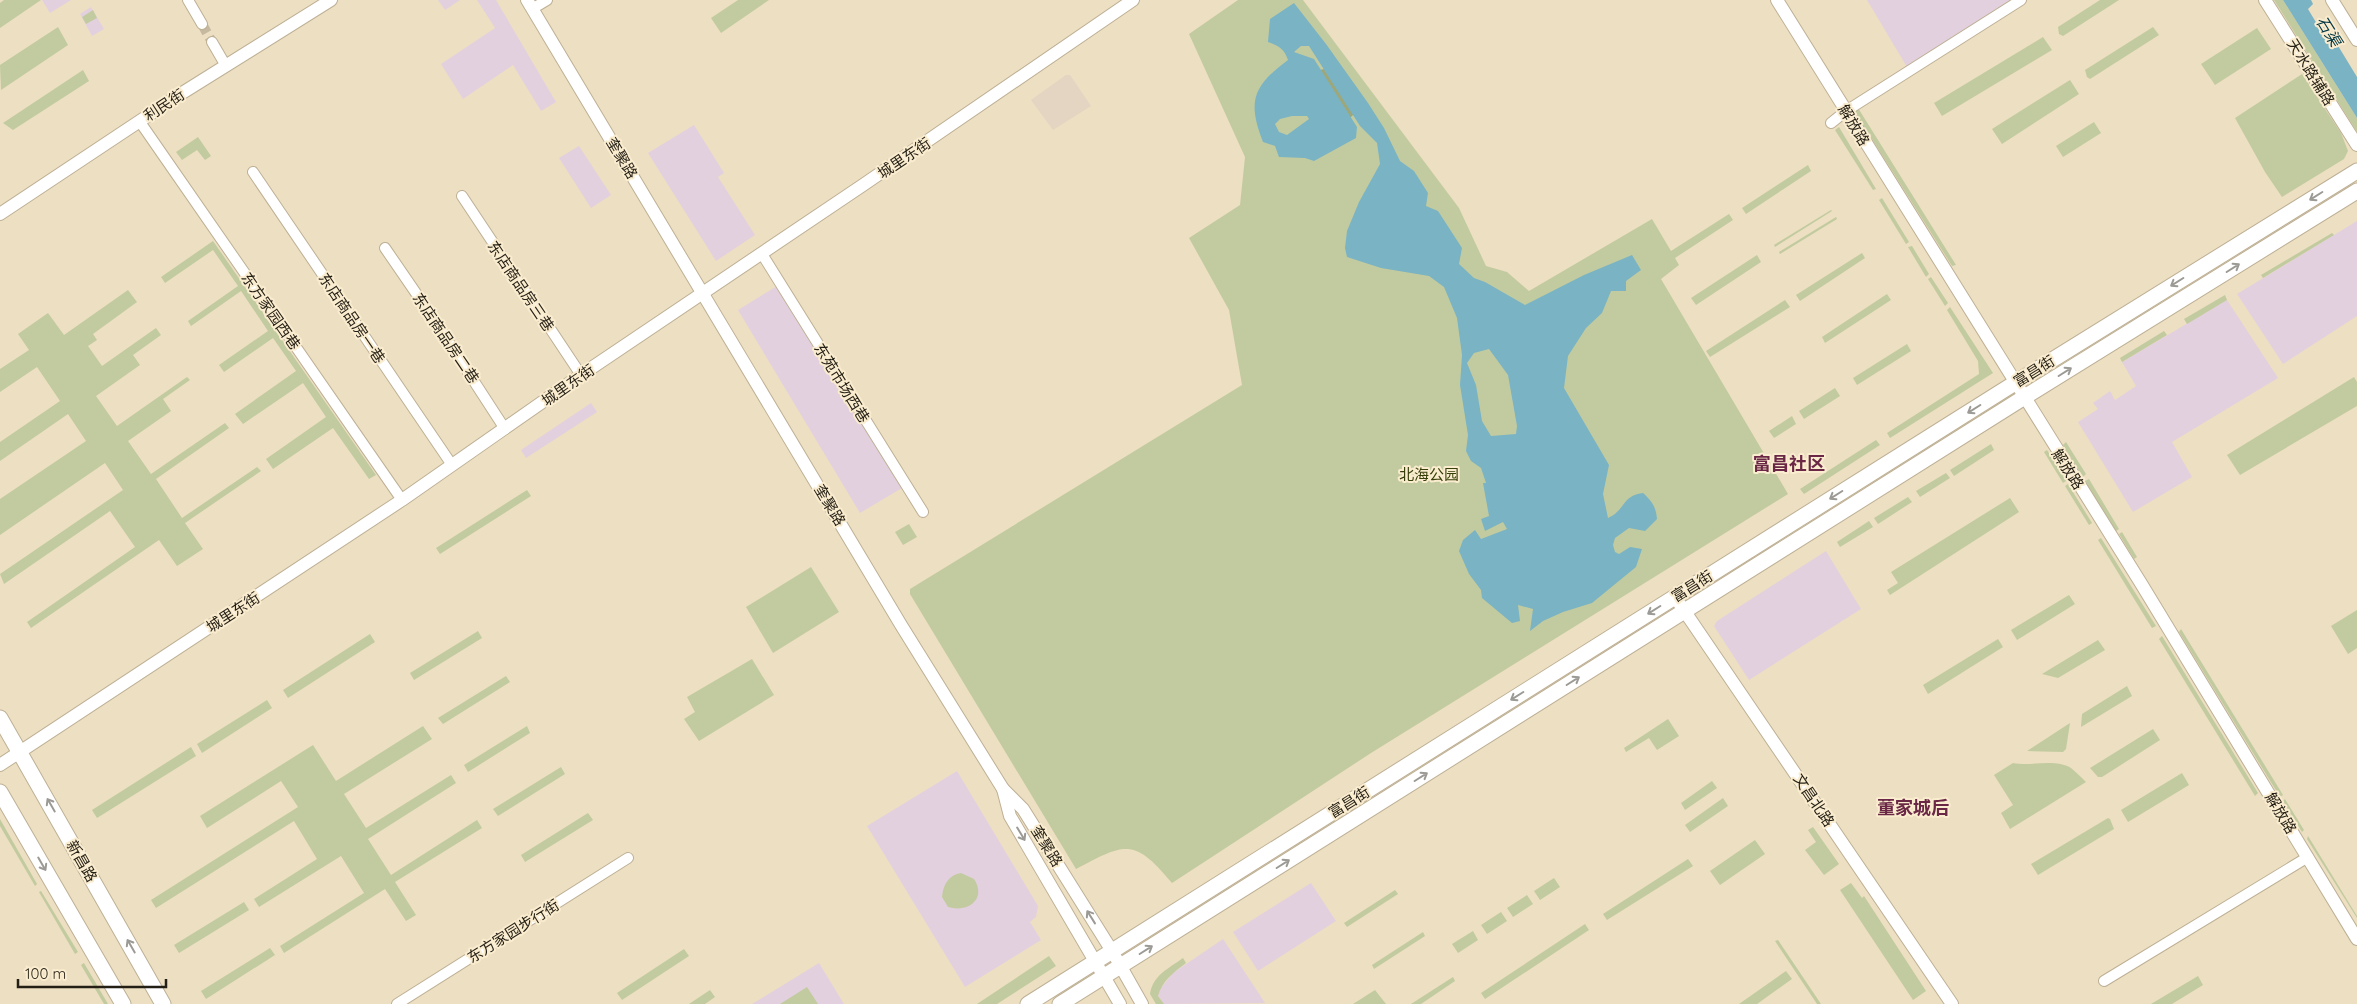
<svg xmlns="http://www.w3.org/2000/svg" width="2357" height="1004" viewBox="0 0 2357 1004" font-family="Quicksand,'Noto Sans SC',sans-serif">
<rect width="100%" height="100%" fill="#eddfc2"/>
<!-- commercial -->
<g fill="#e3d0df">
<polygon points="42,0 71,0 50,13"/>
<polygon points="438,0 460,0 445,10"/>
<polygon points="477,0 496,0 556,102 541,111 513,65 463,99 441,64 495,28"/>
<polygon points="1867,0 2013,0 1907,67"/>
<polygon points="91,7 104,29 92,36 80,14"/>
<polygon points="694,125 724,173 718,177 755,235 716,261 648,153"/>
<polygon points="579,146 611,195 591,208 559,158"/>
<polygon points="2357,221 2357,316 2283,364 2237,294"/>
<polygon points="777,286 902,488 860,513 738,310"/>
<polygon points="2227,300 2278,378 2172,442 2192,477 2133,512 2078,422 2098,409 2093,403 2110,391 2115,400 2136,386 2122,362"/>
<polygon points="591,403 597,412 526,458 521,450"/>
<polygon points="1826,551 1861,609 1749,680 1714,626 1717,621"/>
<polygon points="957,771 1038,906 1036,917 1030,922 1041,940 965,987 867,826"/>
<polygon points="1311,883 1336,921 1258,971 1233,932"/>
<polygon points="1223,939 1265,1003 1164,1004 1158,996 1160,989 1173,973"/>
<polygon points="819,963 844,1004 752,1004"/>
</g>
<!-- industrial -->
<polygon fill="#e4d4c2" points="1066,75 1070,75 1091,106 1053,130 1031,100"/>
<!-- green -->
<g fill="#c2cb9f">
<polygon points="4,0 41,0 0,28 0,3"/>
<polygon points="738,0 769,0 721,33 711,18"/>
<path d="M 1238,0 L 1303,0 L 1459,208 L 1486,266 L 1507,272 L 1529,291 L 1652,219 L 1671,251 L 1729,214 L 1733,220 L 1675,258 L 1679,265 L 1661,279 L 1788,494 L 1371,753 L 1172,883 C 1134,837 1125,843 1076,869 L 910,594 L 910,589 L 1242,385 L 1229,310 L 1189,238 L 1240,205 L 1245,157 L 1189,34 Z"/>
<polygon points="2100,0 2119,0 2063,36 2059,34 2058,27"/>
<polygon points="2274,0 2283,0 2357,118 2357,132"/>
<polygon points="93,10 97,18 86,24 82,17"/>
<polygon points="58,27 68,45 1,90 0,65"/>
<polygon points="2153,27 2159,35 2090,79 2087,77 2085,70"/>
<polygon points="2257,28 2271,49 2215,85 2201,64"/>
<polygon points="2043,37 2052,50 1942,116 1934,103"/>
<polygon points="83,70 89,81 13,130 3,123"/>
<polygon points="2302,74 2341,133 2348,151 2344,159 2282,197 2265,172 2235,118"/>
<polygon points="2070,80 2079,94 2002,144 1992,129"/>
<polygon points="1858,108 1956,265 1952,266 1855,112"/>
<polygon points="2094,122 2101,133 2063,157 2056,146"/>
<polygon points="1839,127 1876,189 1873,190 1835,130"/>
<polygon points="198,137 211,156 205,160 197,150 182,160 176,152"/>
<polygon points="1808,165 1811,171 1746,214 1742,208"/>
<polygon points="1882,198 1909,242 1906,244 1879,200"/>
<polygon points="1831,210 1832,211 1775,247 1774,245"/>
<polygon points="1836,217 1837,219 1780,254 1779,252"/>
<polygon points="2332,233 2334,235 2263,278 2261,275"/>
<polygon points="213,241 376,475 369,479 333,428 273,469 266,459 326,417 303,383 243,424 235,414 296,371 273,338 224,372 219,365 268,331 241,291 191,326 188,321 238,286 213,250 165,283 161,277"/>
<polygon points="1912,246 1929,274 1926,277 1908,247"/>
<polygon points="1862,253 1865,258 1800,301 1796,295"/>
<polygon points="1757,255 1761,262 1696,305 1691,298"/>
<polygon points="1931,277 1948,303 1945,306 1928,279"/>
<polygon points="128,290 137,302 93,334 97,340 88,346 102,366 156,328 161,335 133,355 140,365 96,396 117,426 187,377 190,380 163,399 171,411 128,441 151,474 225,423 229,428 156,479 182,518 257,467 261,471 185,523 203,549 177,566 159,540 31,628 27,622 135,547 110,511 4,584 0,574 123,490 105,463 0,535 0,499 86,441 68,414 0,461 0,442 60,401 37,367 0,392 0,369 29,350 18,334 48,313 64,335"/>
<polygon points="1887,294 1891,300 1825,343 1822,337"/>
<polygon points="2225,295 2227,300 2187,324 2184,319"/>
<polygon points="1785,300 1790,307 1710,357 1706,351"/>
<polygon points="1950,307 1993,373 1890,438 1887,433 1979,374 1978,361 1947,310"/>
<polygon points="2164,331 2167,335 2122,362 2120,358"/>
<polygon points="1907,344 1911,351 1857,385 1853,378"/>
<polygon points="2354,377 2357,382 2357,406 2240,475 2227,455"/>
<polygon points="1835,388 1840,396 1804,419 1799,411"/>
<polygon points="1792,416 1796,424 1774,438 1769,431"/>
<polygon points="1876,440 1880,445 1804,494 1800,489"/>
<polygon points="2066,442 2086,474 2083,477 2063,445"/>
<polygon points="1991,444 1994,450 1954,476 1950,470"/>
<polygon points="2047,450 2066,481 2063,483 2044,452"/>
<polygon points="1946,473 1950,478 1920,497 1916,491"/>
<polygon points="2089,479 2119,529 2116,531 2085,481"/>
<polygon points="2068,484 2092,523 2089,525 2065,486"/>
<polygon points="527,490 531,496 440,554 436,548"/>
<polygon points="1908,497 1912,502 1878,524 1874,518"/>
<polygon points="2010,498 2019,512 1890,595 1887,590 1898,583 1891,572"/>
<polygon points="1869,521 1873,527 1840,547 1837,542"/>
<polygon points="909,524 917,537 903,545 895,532"/>
<polygon points="2122,532 2137,557 2134,559 2119,534"/>
<polygon points="2101,538 2156,626 2152,628 2098,540"/>
<polygon points="811,567 839,612 773,653 746,607"/>
<polygon points="2069,595 2075,604 2017,640 2011,630"/>
<polygon points="2357,610 2357,648 2348,654 2331,626"/>
<polygon points="2181,629 2283,795 2280,797 2179,632"/>
<polygon points="478,631 482,638 414,680 410,673"/>
<polygon points="370,634 375,642 288,698 283,690"/>
<polygon points="2162,636 2258,793 2255,796 2159,639"/>
<polygon points="1998,639 2003,647 1928,694 1923,685"/>
<polygon points="2098,640 2105,650 2058,678 2042,674"/>
<polygon points="752,659 774,695 699,741 684,719 695,712 687,697"/>
<polygon points="506,676 510,682 443,724 438,718"/>
<polygon points="2127,686 2132,696 2081,727 2082,714"/>
<polygon points="267,700 272,708 202,753 197,744"/>
<polygon points="1668,719 1679,736 1657,750 1649,738 1626,752 1624,748"/>
<polygon points="2070,723 2066,749 2063,752 2027,751"/>
<polygon points="423,726 432,739 344,794 366,828 451,775 456,783 368,839 391,875 477,820 482,828 395,882 416,915 406,921 385,889 284,953 280,946 364,893 341,856 259,907 254,899 317,859 294,821 156,908 151,900 298,807 281,781 207,828 200,816 313,745 336,781"/>
<polygon points="527,726 530,733 468,772 464,765"/>
<polygon points="2153,729 2160,740 2102,777 2098,777 2090,768"/>
<polygon points="191,747 196,756 97,818 92,810"/>
<path d="M 2013,763 C 2031,767 2054,758 2071,768 C 2076,772 2081,777 2086,782 L 2010,829 L 2001,813 L 2013,805 L 1994,775 Z"/>
<polygon points="561,767 565,774 498,816 493,809"/>
<polygon points="2182,773 2189,785 2128,822 2121,810"/>
<polygon points="1712,781 1717,788 1685,810 1681,803"/>
<polygon points="1723,798 1728,806 1690,832 1685,825"/>
<polygon points="2285,799 2304,830 2302,832 2283,801"/>
<polygon points="588,813 593,820 525,862 521,855"/>
<polygon points="2108,818 2110,819 2114,829 2038,875 2031,864"/>
<polygon points="0,819 37,884 35,886 0,826"/>
<polygon points="1813,827 1839,864 1824,875 1805,850 1816,842 1808,830"/>
<polygon points="2308,836 2357,916 2357,918 2307,839"/>
<polygon points="1755,840 1765,854 1720,885 1710,871"/>
<polygon points="1688,859 1693,866 1607,920 1603,914"/>
<path d="M 961,873 L 974,879 C 987,899 968,913 948,907 L 942,897 C 943,884 949,875 961,873 Z"/>
<polygon points="1554,878 1560,887 1540,900 1534,891"/>
<polygon points="1851,883 1862,898 1864,896 1926,991 1913,1000 1840,890"/>
<polygon points="1395,890 1398,894 1347,927 1344,923"/>
<polygon points="41,891 78,952 75,954 39,892"/>
<polygon points="1527,895 1533,904 1513,917 1507,908"/>
<polygon points="244,902 249,910 179,953 174,945"/>
<polygon points="1501,912 1507,921 1487,934 1481,925"/>
<polygon points="1585,924 1589,930 1485,999 1481,993"/>
<polygon points="1473,931 1478,940 1458,953 1452,944"/>
<polygon points="1423,932 1425,936 1374,969 1372,965"/>
<polygon points="1778,940 1821,1004 1817,1004 1775,941"/>
<polygon points="270,948 275,955 206,999 201,991"/>
<polygon points="684,949 689,956 622,1000 617,993"/>
<polygon points="1049,956 1056,966 997,1004 977,1004"/>
<path d="M 1183,958 L 1186,963 C 1174,972 1162,981 1158,996 L 1164,1004 L 1156,1004 L 1150,994 C 1153,975 1168,969 1183,958 Z"/>
<polygon points="84,963 108,1004 104,1004 81,965"/>
<polygon points="1786,971 1792,979 1757,1004 1739,1004"/>
<polygon points="2198,976 2203,985 2172,1004 2151,1004"/>
<polygon points="1453,977 1455,981 1421,1004 1411,1004"/>
<polygon points="807,987 818,1004 780,1004"/>
<polygon points="710,990 715,997 705,1004 689,1004"/>
<polygon points="1375,990 1386,1004 1353,1004"/>
</g>
<!-- forest -->
<polygon fill="#9da779" points="1324,69 1354,114 1350,118 1320,70"/>
<!-- water -->
<g fill="#7ab3c4" fill-rule="evenodd">
<polygon points="2283,0 2311,0 2313,4 2308,9 2320,29 2326,26 2357,77 2357,118"/>
<path d="M 1294,3 L 1326,44 L 1368,103 L 1384,128 L 1400,161 L 1414,171 L 1428,193 L 1426,206 L 1438,211 L 1462,248 L 1459,264 L 1474,278 L 1485,282 L 1525,305 L 1584,275 L 1632,255 L 1641,270 L 1626,281 L 1626,291 L 1611,291 L 1602,313 L 1586,328 L 1568,356 L 1564,388 L 1609,465 L 1603,494 L 1608,518 C 1627,509 1621,496 1643,493 C 1652,501 1656,507 1657,519 L 1645,531 L 1629,528 L 1615,538 L 1613,545 L 1615,552 L 1619,554 L 1630,547 L 1642,549 L 1636,567 L 1592,603 L 1563,612 L 1543,621 L 1530,631 L 1533,609 L 1518,605 L 1520,621 L 1512,623 L 1482,598 L 1481,590 L 1469,574 L 1459,551 L 1463,540 L 1475,530 L 1481,539 L 1507,529 L 1503,522 L 1485,531 L 1481,519 L 1489,516 L 1483,483 L 1486,483 L 1481,468 L 1471,461 L 1466,451 L 1468,435 L 1460,385 L 1462,355 L 1457,318 L 1444,287 L 1429,276 L 1381,268 L 1347,257 L 1345,248 L 1347,231 L 1359,202 L 1380,164 L 1377,143 L 1360,126 L 1309,46 L 1301,46 L 1294,52 L 1314,59 L 1357,127 L 1356,138 L 1314,161 L 1305,158 L 1279,157 L 1275,146 L 1263,142 C 1247,101 1253,86 1288,60 C 1284,48 1278,46 1268,42 L 1270,19 ZM 1292,116 L 1307,116 L 1309,119 L 1287,135 L 1279,132 L 1275,124 L 1280,119 ZM 1489,349 L 1508,375 L 1517,426 L 1516,434 L 1491,436 L 1482,421 L 1476,385 L 1467,363 L 1474,353 Z"/>
</g>
<g fill="none" stroke-linecap="round" stroke-linejoin="round">
<!-- minor-tunnel -->
<polyline stroke="#c5b99f" stroke-width="10" stroke-dasharray="10 5" stroke-linecap="butt" points="202,24 212,42"/>
<!-- minor casing -->
<g stroke="#beb095" stroke-width="12">
<g id="minor">
<polyline points="188,0 202,24"/>
<polyline points="532,9 547,0"/>
<polyline points="212,42 226,66"/>
<polyline points="140,122 402,500"/>
<polyline points="1831,123 1846,111 2021,0"/>
<polyline points="253,172 452,465"/>
<polyline points="462,196 581,375"/>
<polyline points="385,248 431,315 505,429"/>
<polyline points="762,254 923,512"/>
<polyline points="2104,981 2308,857"/>
<polyline points="397,1004 628,858"/>
</g>
</g>
<!-- tertiary casing -->
<g stroke="#beb095" stroke-width="14">
<g id="tertiary">
<polyline points="527,0 901,625 1003,789 1023,809 1112,951 1142,1004"/>
<polyline points="1777,0 2142,585 2357,939"/>
<polyline points="2265,0 2357,145"/>
<polyline points="2332,0 2357,40"/>
<polyline points="0,214 179,95 331,0"/>
<polyline points="1679,603 1952,1004"/>
<polyline points="0,765 402,500 581,375 863,185 1133,0"/>
<polyline points="1003,789 1010,816 1120,1004"/>
</g>
</g>
<!-- primary casing -->
<g stroke="#beb095" stroke-width="17">
<g id="primary">
<polyline points="0,718 163,1004"/>
<polyline points="0,792 123,1004"/>
<polyline points="1028,1004 2015,383 2357,171"/>
<polyline points="1060,1004 2023,398 2357,191"/>
</g>
</g>
<!-- minor -->
<use href="#minor" stroke="#fff" stroke-width="10"/>
<!-- tertiary -->
<use href="#tertiary" stroke="#fff" stroke-width="12"/>
<!-- primary -->
<use href="#primary" stroke="#fff" stroke-width="15"/>
</g>
<!-- one-way arrows -->
<defs><path id="oneway-shaft" d="M-6 0H5M1.5-3L5.5 0L1.5 3" fill="none" stroke-width="1.6" stroke-linecap="round" stroke-linejoin="round" transform="scale(1.25)"/></defs>
<g stroke="#9c9a95">
<use href="#oneway-shaft" transform="translate(2316 196) rotate(148)"/>
<use href="#oneway-shaft" transform="translate(2233 268) rotate(-32)"/>
<use href="#oneway-shaft" transform="translate(2177 282) rotate(148)"/>
<use href="#oneway-shaft" transform="translate(2065 372) rotate(-32)"/>
<use href="#oneway-shaft" transform="translate(1974 409) rotate(148)"/>
<use href="#oneway-shaft" transform="translate(1836 495) rotate(148)"/>
<use href="#oneway-shaft" transform="translate(1654 610) rotate(148)"/>
<use href="#oneway-shaft" transform="translate(1573 681) rotate(-32)"/>
<use href="#oneway-shaft" transform="translate(1517 696) rotate(148)"/>
<use href="#oneway-shaft" transform="translate(1421 777) rotate(-32)"/>
<use href="#oneway-shaft" transform="translate(51 805) rotate(-120)"/>
<use href="#oneway-shaft" transform="translate(1021 834) rotate(59)"/>
<use href="#oneway-shaft" transform="translate(42 864) rotate(60)"/>
<use href="#oneway-shaft" transform="translate(1283 864) rotate(-32)"/>
<use href="#oneway-shaft" transform="translate(1091 917) rotate(-122)"/>
<use href="#oneway-shaft" transform="translate(131 946) rotate(-120)"/>
<use href="#oneway-shaft" transform="translate(1146 950) rotate(-32)"/>
</g>
<g text-anchor="middle" dominant-baseline="central" stroke-width="4" stroke-linejoin="round" paint-order="stroke">
<!-- street labels -->
<g font-size="15" fill="#241f14" stroke="#faeccf">
<text transform="translate(2311 72) rotate(58)">天水路辅路</text>
<text transform="translate(164 105) rotate(-33)">利民街</text>
<text transform="translate(1854 125) rotate(59)">解放路</text>
<text transform="translate(622 158) rotate(59)">奎聚路</text>
<text transform="translate(904 158) rotate(-34)">城里东街</text>
<text transform="translate(521 286) rotate(56)">东店商品房三巷</text>
<text transform="translate(271 311) rotate(55)">东方家园西巷</text>
<text transform="translate(352 318) rotate(56)">东店商品房一巷</text>
<text transform="translate(446 338) rotate(56)">东店商品房二巷</text>
<text transform="translate(2034 371) rotate(-32)">富昌街</text>
<text transform="translate(842 383) rotate(58)">东苑市场西巷</text>
<text transform="translate(568 385) rotate(-35)">城里东街</text>
<text transform="translate(2068 469) rotate(57)">解放路</text>
<text transform="translate(830 505) rotate(59)">奎聚路</text>
<text transform="translate(1692 586) rotate(-32)">富昌街</text>
<text transform="translate(233 612) rotate(-33)">城里东街</text>
<text transform="translate(1814 800) rotate(56)">文昌北路</text>
<text transform="translate(1349 802) rotate(-32)">富昌街</text>
<text transform="translate(2281 813) rotate(59)">解放路</text>
<text transform="translate(1047 846) rotate(58)">奎聚路</text>
<text transform="translate(82 861) rotate(60)">新昌路</text>
<text transform="translate(513 931) rotate(-32)">东方家园步行街</text>
</g>
<!-- park labels -->
<g font-size="15" fill="#373f08" stroke="#faeccf">
<text x="1429" y="474">北海公园</text>
</g>
<!-- water labels -->
<g font-size="16" font-style="italic" fill="#003643" stroke="#faeccf">
<text transform="translate(2329 31) rotate(58)">石渠</text>
</g>
<!-- quarter labels -->
<g font-size="18" font-weight="bold" fill="#6a2846" stroke="#faeccf">
<text x="1789" y="463">富昌社区</text>
<text x="1913" y="807">董家城后</text>
</g>
</g>
<!-- scale -->
<path d="M18 979v8h148v-8" fill="none" stroke="#241f14" stroke-width="2.5"/>
<text x="25" y="979" font-size="15" fill="#241f14" stroke="#faeccf" stroke-width="4" paint-order="stroke">100 m</text>
</svg>
